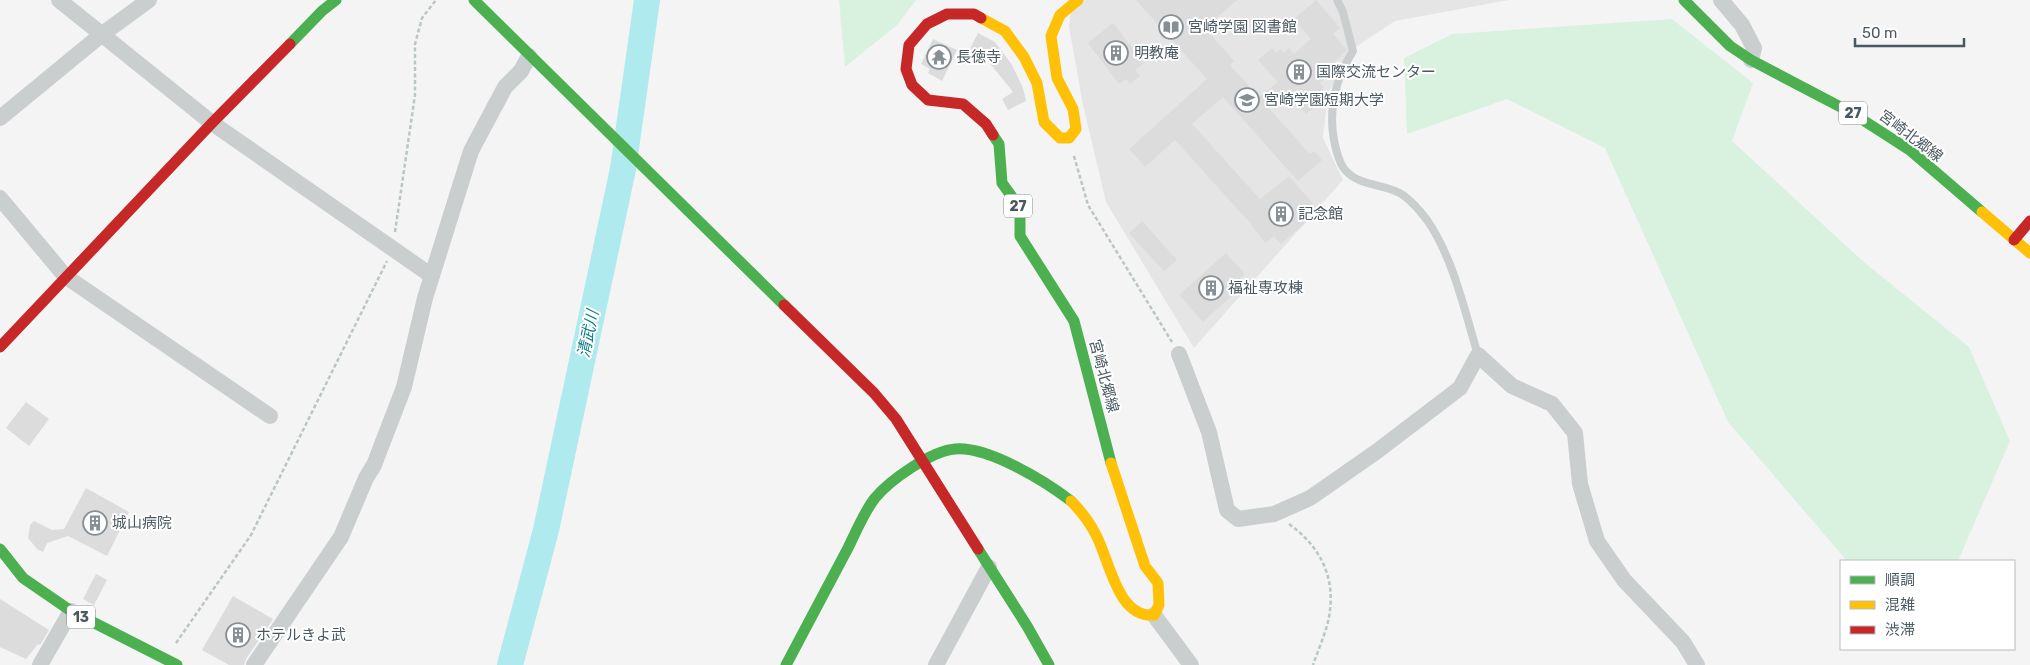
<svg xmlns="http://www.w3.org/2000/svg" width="2030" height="665" viewBox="0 0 2030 665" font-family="Rubik,'Noto Sans JP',sans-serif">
<rect width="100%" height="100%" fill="#f4f4f4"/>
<!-- education -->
<polygon fill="#e6e5e6" points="1072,0 1509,0 1395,21 1351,50 1328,93 1323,138 1343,180 1194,348 1106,202 1083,105 1069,27"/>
<!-- green -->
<g fill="#d9f2e0">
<polygon points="839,0 916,0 897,25 845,67"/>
<polygon points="1672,19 1753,83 1732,141 1865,263 1969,347 2010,441 1958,561 1847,561 1728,422 1605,148 1507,99 1407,134 1404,58 1452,34"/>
</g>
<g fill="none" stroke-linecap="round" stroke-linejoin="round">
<!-- river -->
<polyline stroke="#afeaee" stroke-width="26" points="510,665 546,530 623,169 647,0"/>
</g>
<!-- building -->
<g fill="#dcdcdd">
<polygon points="1136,0 1237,0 1205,28 1234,61 1230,65 1259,97 1278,82 1258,60 1272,48 1276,53 1280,49 1284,53 1289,48 1294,54 1311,39 1294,19 1316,0 1340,28 1333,34 1347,50 1326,70 1330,75 1320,83 1324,88 1313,96 1319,103 1306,114 1286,91 1268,107 1310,154 1314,151 1322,160 1298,181 1223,97 1192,124 1260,199 1289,176 1313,204 1304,212 1310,219 1281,244 1274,236 1265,243 1250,223 1175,140 1145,167 1129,149 1207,79"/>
<polygon points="1113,23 1144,63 1135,70 1140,76 1130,84 1126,79 1119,84 1088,43"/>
<polygon points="978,33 995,42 1012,65 1023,88 1026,101 1008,110 1002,99 1013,92 984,56 980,64 966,57"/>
<polygon points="933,39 957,50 942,81 928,73 930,69 921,64"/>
<polygon points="1142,221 1177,260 1164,271 1129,233"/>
<polygon points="1226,253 1245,274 1232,285 1237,291 1203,322 1179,295"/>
<polygon points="26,402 49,419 29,446 6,428"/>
<polygon points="86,488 129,512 107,556 68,536 47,543 43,552 37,549 28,538 30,525 34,521 52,530 64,529"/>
<polygon points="96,574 107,580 94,605 83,599"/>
<polygon points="233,596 273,619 246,659 244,665 229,665 202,650"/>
<polygon points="0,599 49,630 40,645 38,644 26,659 0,647"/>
</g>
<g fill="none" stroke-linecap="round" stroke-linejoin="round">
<!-- path -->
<g stroke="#bac6c1" stroke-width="2.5" stroke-dasharray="4 2.5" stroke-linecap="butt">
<polyline points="1074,156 1088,205 1172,342"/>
<polyline points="395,232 415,95 415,44 422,18 436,0"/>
<path d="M 1289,524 C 1321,547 1336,578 1329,617 C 1326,633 1318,650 1313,665"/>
<polyline points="176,643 251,535 387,261"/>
</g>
<!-- lane -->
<path stroke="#cacecf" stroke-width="8" d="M 1337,0 L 1343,12 L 1353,51 C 1334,81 1327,114 1336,149 C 1338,157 1341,167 1347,172 C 1362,187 1388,184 1403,195 C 1411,201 1421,212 1427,220 C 1453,257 1465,312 1478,355"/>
<!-- street -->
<g stroke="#cacecf" stroke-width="16">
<polyline points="59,0 212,123 432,276"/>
<polyline points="1721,0 1742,25 1754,48 1751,60"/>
<polyline points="0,118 101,35 149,0"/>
<polyline points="0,198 65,276 270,416"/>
<polyline points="1179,354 1209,432 1227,510 1238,519 1274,514 1310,498 1376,452 1460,388 1478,355 1512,386 1552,404 1575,433 1580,484 1597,541 1624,580 1683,642 1697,665"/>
<polyline points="1154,615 1191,665"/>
<polyline points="40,665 71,611"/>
<polyline points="254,665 341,537 366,478 374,465 404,387 425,298 471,151 505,87 521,71 529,56"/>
<polyline points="936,665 989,567"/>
</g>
<!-- fast -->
<g stroke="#4caf50" stroke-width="11">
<polyline points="474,0 784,305"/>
<polyline points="1684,0 1730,46 1751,60 1852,113 1911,151 1982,212"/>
<polyline points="290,44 322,11 336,0"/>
<polyline points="993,135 999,144 1002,183 1020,208 1020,236 1074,321 1111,463"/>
<polyline points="0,549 23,578 71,611 177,665"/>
<polyline points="978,549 1027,626 1049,665"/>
<path d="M 786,665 C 807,626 827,587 848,548 C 856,532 864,512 875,498 C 890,480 931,451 955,449 C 988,446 1045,481 1071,501"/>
</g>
<!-- slow -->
<g stroke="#ffc107" stroke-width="11">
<polyline points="981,18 1005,31 1024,57 1037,83 1044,122 1060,138 1069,138 1076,129 1073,109 1057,78 1051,36 1060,15 1078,0"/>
<polyline points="1982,212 2030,253"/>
<path d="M 1071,501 C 1081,511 1090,523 1096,535 C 1110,561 1117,618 1154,615 L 1159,605 L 1158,583 L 1145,566 L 1111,463"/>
</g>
<!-- jam -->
<g stroke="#c62828" stroke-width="11">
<polyline points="981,18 974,14 947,14 927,24 909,45 906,69 912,85 928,100 963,104 986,124 993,135"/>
<polyline points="2014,240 2030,221"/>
<polyline points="784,305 874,393 896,419 978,549"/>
<polyline points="0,347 212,123 290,44"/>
</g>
</g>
<!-- icons -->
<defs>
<g id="library-ring" transform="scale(1.25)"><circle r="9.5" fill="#fff" stroke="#868f94" stroke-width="1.5"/><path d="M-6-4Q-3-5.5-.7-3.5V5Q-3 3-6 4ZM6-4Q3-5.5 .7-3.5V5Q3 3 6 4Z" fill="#868f94"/></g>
<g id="building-ring" transform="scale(1.25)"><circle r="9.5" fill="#fff" stroke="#868f94" stroke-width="1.5"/><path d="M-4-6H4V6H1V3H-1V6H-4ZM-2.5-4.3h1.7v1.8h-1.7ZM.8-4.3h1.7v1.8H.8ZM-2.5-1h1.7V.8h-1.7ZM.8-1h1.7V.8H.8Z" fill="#868f94"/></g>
<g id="temple-ring" transform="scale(1.25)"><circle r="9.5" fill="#fff" stroke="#868f94" stroke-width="1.5"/><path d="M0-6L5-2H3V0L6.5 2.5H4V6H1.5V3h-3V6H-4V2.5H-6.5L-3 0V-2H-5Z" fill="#868f94"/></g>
<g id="university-ring" transform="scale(1.25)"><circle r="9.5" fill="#fff" stroke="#868f94" stroke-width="1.5"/><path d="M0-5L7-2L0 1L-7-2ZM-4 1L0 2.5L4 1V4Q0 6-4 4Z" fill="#868f94"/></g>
</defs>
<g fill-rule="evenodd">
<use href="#library-ring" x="1171" y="27"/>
<use href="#building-ring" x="1116" y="53"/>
<use href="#temple-ring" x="939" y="57"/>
<use href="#building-ring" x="1299" y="72"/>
<use href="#university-ring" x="1247" y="100"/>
<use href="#building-ring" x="1281" y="214"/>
<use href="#building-ring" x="1211" y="288"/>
<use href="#building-ring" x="95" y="523"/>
<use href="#building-ring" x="238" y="635"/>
</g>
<g text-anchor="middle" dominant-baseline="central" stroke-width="4" stroke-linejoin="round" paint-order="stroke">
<!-- shield labels -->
<g fill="#fff" stroke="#808b90" stroke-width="1">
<rect x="1839" y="101.5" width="28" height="23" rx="4"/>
<rect x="1004" y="194.5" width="28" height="23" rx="4"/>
<rect x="67" y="605.5" width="28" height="23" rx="4"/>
</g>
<g font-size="14" font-weight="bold" fill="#4a5960">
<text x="1853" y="113">27</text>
<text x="1018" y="206">27</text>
<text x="81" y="617">13</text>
</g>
<!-- poi labels -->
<g font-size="15" fill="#4a5960" stroke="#fff" text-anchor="start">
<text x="1188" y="27">宮崎学園 図書館</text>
<text x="1134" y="53">明教庵</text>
<text x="956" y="57">長徳寺</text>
<text x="1316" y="72">国際交流センター</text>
<text x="1264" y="100">宮崎学園短期大学</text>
<text x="1298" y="214">記念館</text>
<text x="1228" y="288">福祉専攻棟</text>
<text x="112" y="523">城山病院</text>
<text x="256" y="635">ホテルきよ武</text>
</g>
<!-- street labels -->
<g font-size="15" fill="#4a5960" stroke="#fff">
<text transform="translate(1911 136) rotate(37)">宮崎北郷線</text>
<text transform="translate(1104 376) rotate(75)">宮崎北郷線</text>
</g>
<!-- water labels -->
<g font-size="16" font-style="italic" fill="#0f7e88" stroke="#fff">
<text transform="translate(588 334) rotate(-78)">清武川</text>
</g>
</g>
<!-- legend -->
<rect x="1840" y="560" width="175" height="90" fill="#ffffff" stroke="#b7bdbf"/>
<rect x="1850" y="576" width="25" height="8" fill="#4caf50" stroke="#b7bdbf"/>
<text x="1885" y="585" font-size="15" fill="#4a5960">順調</text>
<rect x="1850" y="601" width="25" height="8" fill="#ffc107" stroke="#b7bdbf"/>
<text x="1885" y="610" font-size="15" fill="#4a5960">混雑</text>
<rect x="1850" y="626" width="25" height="8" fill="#c62828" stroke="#b7bdbf"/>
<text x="1885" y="635" font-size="15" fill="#4a5960">渋滞</text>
<!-- scale -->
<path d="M1855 38v8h109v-8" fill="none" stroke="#4a5960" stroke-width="2.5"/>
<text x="1862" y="38" font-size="15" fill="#4a5960" stroke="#ffffff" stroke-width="4" paint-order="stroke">50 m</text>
</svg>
